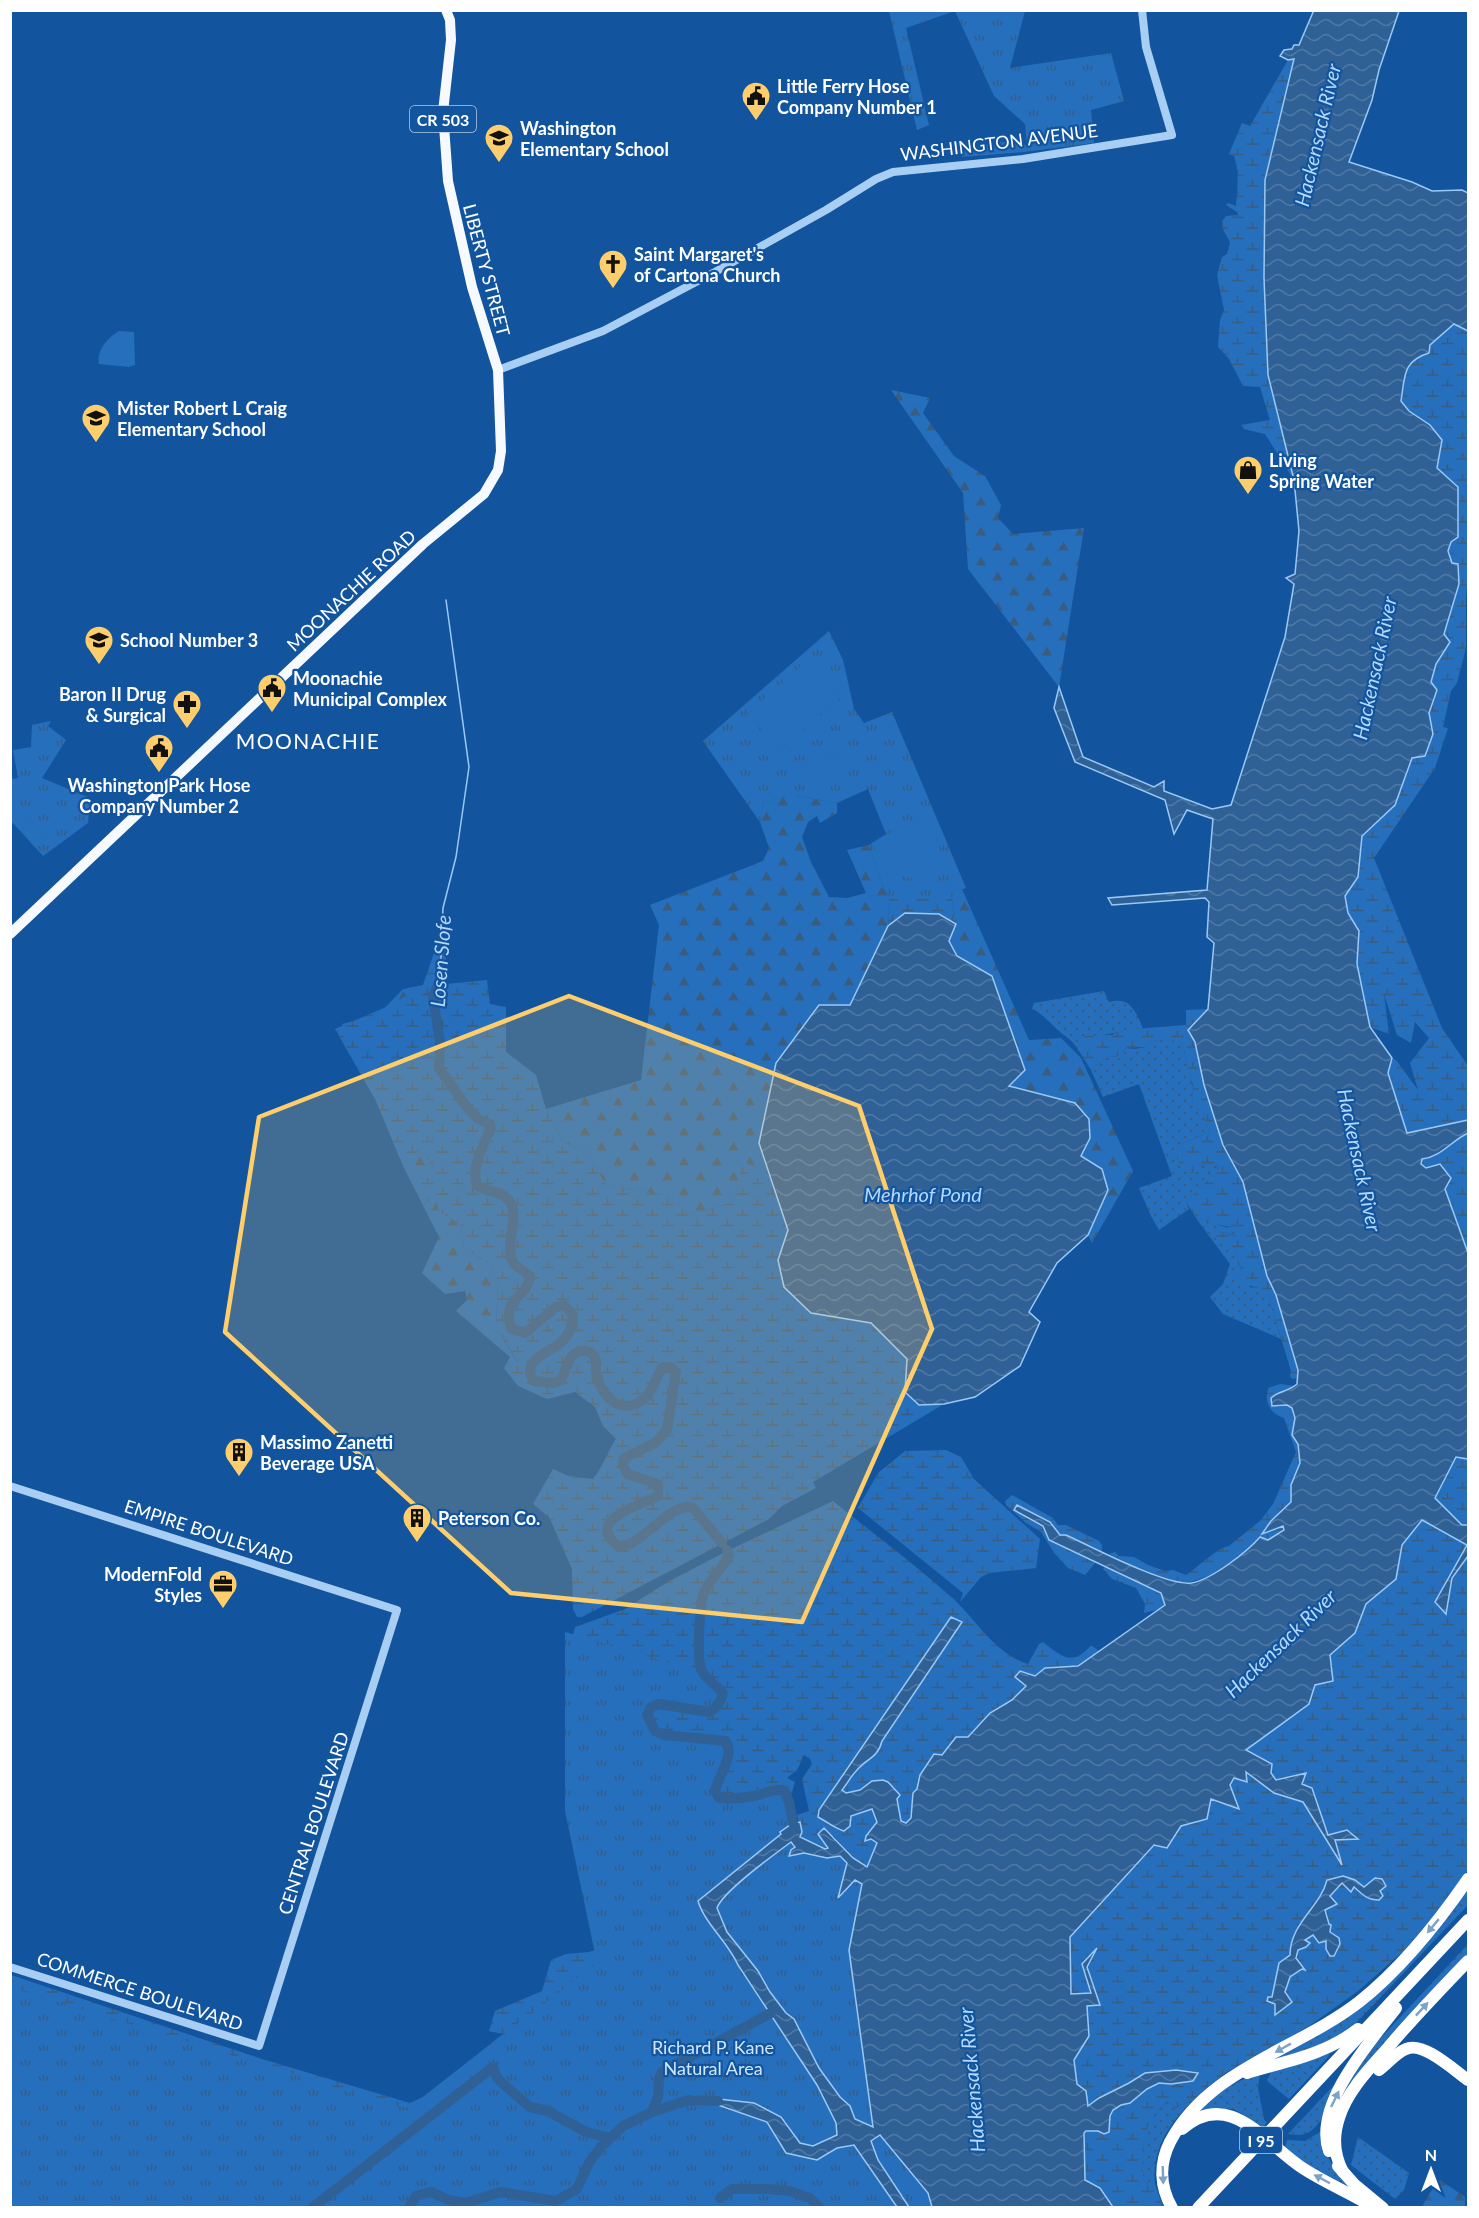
<svg xmlns="http://www.w3.org/2000/svg" width="1479" height="2218" viewBox="0 0 1479 2218" font-family="Lato,sans-serif">
<defs>
<pattern id="grass-dots" width="8" height="8" patternUnits="userSpaceOnUse" patternTransform="scale(1.5)"><rect width="8" height="8" fill="#256fbc"/><path d="M2 2h.1M6 6h.1" fill="none" stroke="#3a5c7e" stroke-width="1.8" stroke-linecap="round"/></pattern>
<pattern id="forest-firs" width="22" height="20" patternUnits="userSpaceOnUse" patternTransform="scale(1.5)"><rect width="22" height="20" fill="#256fbc"/><path d="M5 1l3.5 6h-7zM16 11l3.5 6h-7z" fill="#3a5c7e"/></pattern>
<pattern id="wetland-marsh" width="20" height="14" patternUnits="userSpaceOnUse" patternTransform="scale(1.5)"><rect width="20" height="14" fill="#256fbc"/><path d="M1 5h8M5 5V1M11 12h8M15 12V8" fill="none" stroke="#3a5c7e"/></pattern>
<pattern id="park-tufts" width="24" height="20" patternUnits="userSpaceOnUse" patternTransform="scale(1.5)"><rect width="24" height="20" fill="#256fbc"/><path d="M3 7l-1-3M5 7V3M7 7l1-3M15 17l-1-3M17 17v-4M19 17l1-3" fill="none" stroke="#3a5c7e"/></pattern>
<pattern id="water-waves" width="16" height="10" patternUnits="userSpaceOnUse" patternTransform="scale(1.5)"><rect width="16" height="10" fill="#306196"/><path d="M0 5q4-4 8 0t8 0" fill="none" stroke="#4f79a6"/></pattern>
</defs>
<rect width="100%" height="100%" fill="#12559e"/>
<!-- grass -->
<g fill="url(#grass-dots)">
<path d="M 1104,991 L 1109,1002 C 1130,996 1136,1011 1143,1029 C 1126,1030 1088,1036 1077,1048 C 1072,1040 1066,1037 1059,1031 C 1049,1022 1043,1014 1032,1009 L 1034,1003 Z"/>
<path d="M 1170,1039 L 1182,1042 L 1193,1087 L 1192,1102 L 1203,1112 L 1209,1132 L 1183,1143 L 1174,1150 L 1200,1166 L 1216,1163 L 1219,1170 L 1186,1202 L 1189,1209 L 1159,1230 L 1151,1216 L 1139,1188 L 1172,1176 L 1139,1084 L 1103,1097 L 1091,1070 L 1109,1056 L 1116,1057 L 1126,1048 C 1137,1049 1144,1050 1152,1041 Z"/>
<polygon points="1203,1219 1225,1227 1234,1227 1238,1237 1223,1232 1236,1251 1241,1271 1250,1287 1262,1288 1267,1292 1281,1339 1223,1314 1210,1297 1223,1284 1230,1264 1198,1221"/>
<polygon points="1468,1882 1468,1905 1358,2021 1330,2042 1258,2065 1357,2006"/>
<polygon points="1468,1944 1468,1958 1342,2096 1361,2063 1379,2040"/>
<polygon points="1331,2050 1328,2057 1289,2099 1267,2081 1271,2072"/>
<path d="M 1350,2068 C 1341,2084 1325,2120 1311,2131 C 1304,2136 1296,2135 1288,2134 Z"/>
<path d="M 1260,2073 L 1258,2088 L 1264,2119 L 1267,2123 L 1261,2129 C 1234,2103 1225,2105 1191,2116 C 1213,2096 1232,2082 1260,2073 Z"/>
<path d="M 1195,2099 C 1169,2123 1152,2148 1155,2184 L 1148,2184 L 1143,2180 C 1143,2146 1139,2125 1168,2101 L 1175,2108 Z"/>
<path d="M 1323,2130 C 1327,2163 1331,2166 1354,2189 L 1308,2165 L 1285,2148 L 1287,2140 L 1305,2141 Z"/>
<polygon points="1358,2137 1409,2173 1404,2190 1395,2199 1351,2165"/>
</g>
<!-- forest -->
<g fill="url(#forest-firs)">
<polygon points="891,390 930,398 923,413 954,456 985,476 1001,505 998,518 1013,534 1084,528 1059,687 968,569 963,493"/>
<polygon points="786,796 796,796 837,803 837,813 820,823 817,816 808,822 802,837 811,862 829,897 847,898 866,893 847,850 869,845 884,889 890,898 888,926 850,1005 759,1143 768,1172 758,1169 739,1184 730,1203 690,1215 669,1196 606,1185 586,1151 563,1142 546,1109 641,1080 659,925 650,905 763,861 769,848 760,822 763,803"/>
<polygon points="962,889 1029,1040 1061,1038 1081,1058 1133,1171 1092,1243 1088,1235 1108,1190 1081,1156 1075,1103 1009,1086 992,976 957,956 949,941 956,924 951,892"/>
<polygon points="423,985 434,1193 439,1211 461,1225 463,1248 491,1265 498,1281 496,1327 518,1363 510,1362 504,1368 510,1357 456,1311 467,1300 465,1291 445,1294 422,1273 439,1237 404,1168 377,1101 367,1063 342,1024 378,1015 403,989"/>
<polygon points="1440,2180 1465,2197 1465,2207 1422,2207 1429,2194"/>
</g>
<!-- wetland -->
<g fill="url(#wetland-marsh)" fill-rule="evenodd">
<path d="M 1295,58 L 1291,73 L 1283,430 L 1294,480 L 1265,434 L 1244,429 L 1241,425 L 1270,420 L 1260,387 L 1243,386 L 1229,359 L 1218,347 L 1220,320 L 1224,310 L 1217,275 L 1222,257 L 1227,254 L 1230,243 C 1227,233 1216,226 1226,216 L 1237,215 L 1237,212 L 1226,205 L 1228,203 L 1236,206 C 1237,189 1240,172 1234,156 L 1229,154 L 1242,123 L 1250,126 L 1288,60 Z"/>
<polygon points="1454,324 1468,331 1468,574 1466,598 1466,648 1457,683 1451,691 1443,727 1448,728 1435,768 1374,858 1442,1028 1468,1066 1468,1120 1407,1133 1388,1072 1392,1058 1396,1060 1418,1090 1410,1063 1429,1038 1415,1022 1411,1043 1397,1035 1384,994 1389,1034 1370,1027 1357,964 1359,931 1348,913 1345,896 1358,877 1362,836 1395,805 1412,758 1433,734 1429,713 1437,690 1431,682 1436,664 1450,642 1444,634 1459,584 1448,552 1451,542 1430,425 1409,411 1401,401 1406,369 1416,357"/>
<polygon points="951,892 956,924 939,914 905,913 888,926 890,898 933,898"/>
<path d="M 437,944 L 446,951 L 446,984 L 487,980 L 490,1004 L 506,1007 L 506,1052 L 536,1075 L 546,1109 L 563,1142 L 586,1151 L 606,1185 L 669,1196 L 690,1215 L 730,1203 L 739,1184 L 741,1161 L 768,1172 L 788,1230 L 778,1260 L 811,1313 L 871,1323 L 907,1359 L 919,1405 L 944,1404 L 813,1482 L 816,1488 L 782,1506 L 769,1519 L 582,1617 L 577,1617 L 573,1609 L 572,1569 L 549,1517 L 533,1504 L 553,1469 L 568,1476 L 593,1479 C 603,1467 607,1452 616,1439 L 603,1426 L 595,1407 L 575,1392 L 547,1399 L 518,1386 L 504,1368 L 510,1362 L 518,1362 L 496,1327 L 498,1281 L 491,1265 L 463,1248 L 461,1225 L 439,1211 L 434,1194 L 424,1206 L 416,1190 L 430,1162 L 422,1151 L 400,1159 L 376,1101 L 335,1029 L 391,1005 L 423,985 Z"/>
<path d="M 1208,1009 L 1188,1030 L 1195,1042 L 1205,1085 L 1223,1145 L 1243,1182 L 1267,1276 L 1276,1295 L 1298,1370 L 1297,1378 L 1292,1379 L 1290,1376 L 1291,1371 L 1267,1292 C 1259,1286 1248,1286 1238,1283 L 1236,1278 L 1241,1271 L 1236,1251 L 1227,1250 L 1215,1235 L 1222,1232 L 1237,1237 L 1234,1227 C 1224,1227 1217,1223 1207,1224 L 1203,1219 L 1198,1221 L 1186,1202 L 1219,1169 L 1216,1163 L 1200,1166 L 1198,1172 L 1191,1173 L 1182,1169 L 1173,1150 L 1183,1143 L 1209,1132 L 1203,1112 L 1197,1110 L 1192,1102 L 1193,1087 L 1182,1042 L 1170,1040 L 1152,1041 L 1146,1047 L 1126,1048 L 1116,1057 L 1109,1056 L 1091,1070 L 1077,1048 L 1085,1036 L 1112,1035 L 1117,1032 L 1135,1029 L 1186,1025 L 1186,1010 Z"/>
<path d="M 1468,1133 L 1468,1253 L 1445,1188 L 1421,1165 L 1421,1159 C 1441,1157 1451,1141 1468,1133 Z"/>
<path d="M 1280,1384 L 1295,1386 L 1289,1391 L 1275,1394 L 1278,1407 L 1287,1405 L 1292,1408 L 1295,1418 L 1292,1435 L 1298,1444 L 1300,1463 L 1291,1485 L 1291,1502 L 1271,1521 L 1262,1534 L 1284,1526 L 1284,1530 L 1268,1540 L 1260,1537 C 1241,1559 1203,1587 1173,1582 C 1156,1579 1126,1562 1109,1554 L 1115,1552 L 1119,1556 L 1134,1557 L 1148,1565 L 1165,1571 L 1173,1570 L 1186,1575 C 1197,1568 1218,1547 1229,1546 L 1261,1520 L 1273,1504 L 1296,1452 L 1284,1418 C 1270,1414 1264,1402 1268,1388 Z"/>
<polygon points="946,1450 961,1457 974,1479 1040,1539 1036,1568 989,1573 981,1577 960,1602 963,1593 858,1508 878,1473 905,1451"/>
<polygon points="1456,1457 1468,1459 1468,1525 1462,1525 1435,1499"/>
<polygon points="1012,1495 1053,1518 1058,1525 1066,1525 1099,1541 1102,1545 1102,1551 1066,1535 1060,1535 1050,1522 1017,1505 1014,1510 1043,1526 1049,1540 1096,1562 1085,1575 1068,1568 1055,1554 1041,1532 1026,1523 1006,1505 1005,1501"/>
<path d="M 833,1501 C 871,1532 912,1562 949,1595 C 975,1617 993,1653 1028,1664 L 1039,1644 L 1043,1642 C 1062,1657 1073,1667 1091,1645 L 1099,1651 L 1078,1666 L 1045,1668 L 1012,1700 L 990,1713 L 968,1737 L 942,1755 L 934,1754 L 920,1775 L 917,1789 L 913,1793 L 911,1818 L 906,1824 L 901,1821 L 897,1799 L 872,1781 C 864,1788 853,1796 842,1791 C 847,1784 851,1776 856,1770 C 866,1759 878,1758 882,1741 L 961,1622 L 951,1618 L 821,1819 L 829,1821 L 850,1820 L 851,1816 L 872,1809 L 877,1822 L 866,1836 L 877,1843 L 866,1867 L 853,1858 L 833,1835 L 829,1848 L 825,1849 L 799,1837 L 802,1832 L 797,1815 L 809,1811 L 802,1779 L 812,1764 L 810,1759 L 804,1755 L 797,1770 L 787,1778 L 795,1782 L 789,1802 L 793,1823 L 780,1832 L 783,2033 L 11,2208 L 11,1975 L 262,2059 L 410,2103 L 423,2097 L 503,2034 L 489,2031 L 495,2011 L 542,1991 L 551,1960 L 566,1954 L 589,1952 L 597,1949 L 608,1991 L 571,1642 L 575,1627 L 625,1609 L 666,1583 L 723,1553 Z"/>
<path d="M 1422,1520 L 1467,1545 L 1435,1602 L 1446,1613 L 1452,1578 L 1468,1556 L 1468,1870 L 1447,1901 L 1407,1948 L 1358,1991 L 1309,2026 L 1227,2072 L 1209,2086 L 1195,2099 L 1175,2108 L 1168,2101 C 1140,2124 1143,2147 1143,2180 L 1148,2184 L 1155,2184 L 1163,2207 L 1113,2207 L 1100,2188 L 1085,2180 L 1084,2133 L 1086,2131 L 1097,2131 L 1104,2134 L 1113,2110 L 1121,2105 L 1130,2103 L 1147,2089 L 1158,2083 L 1171,2084 L 1191,2073 L 1176,2070 L 1145,2073 L 1129,2083 L 1099,2098 L 1088,2106 L 1086,2091 L 1077,2084 L 1074,2060 L 1089,2036 L 1087,2006 L 1100,2005 L 1087,1967 L 1082,1964 L 1092,1993 L 1070,1994 L 1070,1937 L 1155,1845 L 1167,1847 L 1181,1826 L 1207,1819 L 1211,1799 L 1230,1785 L 1234,1777 L 1246,1771 L 1274,1793 L 1303,1802 L 1341,1863 L 1335,1840 L 1357,1838 L 1328,1835 L 1312,1789 L 1276,1780 L 1271,1773 L 1272,1764 L 1246,1750 L 1309,1704 L 1315,1685 L 1330,1655 L 1355,1633 L 1366,1604 L 1396,1579 L 1402,1545 ZM 1343,1876 L 1355,1880 L 1364,1887 L 1369,1883 L 1365,1897 L 1354,1886 L 1353,1889 L 1342,1883 L 1330,1896 L 1335,1905 L 1324,1910 C 1326,1923 1332,1934 1340,1944 L 1334,1956 L 1326,1941 L 1321,1942 L 1313,1934 L 1304,1940 L 1309,1943 L 1306,1947 L 1298,1950 L 1296,1958 L 1305,1970 L 1302,1969 L 1290,1977 L 1285,1992 L 1292,2002 L 1275,2014 L 1275,2004 L 1268,1998 L 1271,1997 L 1290,1955 L 1290,1946 L 1298,1924 L 1307,1917 L 1317,1902 L 1327,1881 Z"/>
<polygon points="1105,1566 1161,1593 1165,1605 1160,1609 1144,1613 1145,1604 1136,1588 1112,1579 1103,1569"/>
</g>
<!-- park -->
<g fill="url(#park-tufts)">
<polygon points="889,11 1025,11 1010,68 1111,53 1124,101 1091,110 1094,143 1024,152 962,157 962,152 997,141 1027,145 1025,124 994,96 955,11 906,28 929,125 917,130"/>
<polygon points="829,631 843,660 854,709 864,723 892,712 966,888 933,898 890,898 884,889 869,845 886,834 868,789 837,803 797,796 786,796 763,803 760,822 703,741"/>
<polygon points="51,721 48,726 66,740 42,778 90,798 88,823 43,856 11,821 11,779 18,778 13,750 31,747 32,725"/>
<path d="M 565,1632 L 708,1674 L 706,1677 L 723,1693 L 716,1708 L 709,1712 L 659,1704 L 651,1707 L 647,1715 L 655,1731 L 664,1735 L 726,1741 C 735,1756 718,1776 715,1791 L 719,1798 C 730,1799 743,1798 754,1796 C 765,1794 773,1788 784,1790 C 792,1808 793,1823 791,1842 L 827,1858 L 840,1856 L 862,1884 L 849,1950 L 874,2127 L 928,2193 L 932,2207 L 11,2207 L 10,1987 L 399,2107 L 415,2108 L 423,2097 L 597,1963 L 565,1811 Z"/>
</g>
<!-- garden -->
<g fill="#256fbc">
<path d="M 119,331 L 134,332 L 135,365 L 129,367 L 99,364 C 96,351 107,338 119,331 Z"/>
<polygon points="809,659 841,697 779,750 747,713"/>
<polygon points="847,751 849,752 854,767 853,770 811,785 804,767 806,765"/>
<path d="M 921,816 L 926,817 L 949,870 C 914,886 887,880 872,843 Z"/>
<polygon points="28,818 46,838 37,847 18,827"/>
</g>
<!-- water -->
<g fill="url(#water-waves)" stroke="#9ac9f7" stroke-width="1.5" fill-rule="evenodd">
<path d="M 1314,10 L 1399,11 L 1379,70 L 1372,100 L 1349,162 L 1412,182 L 1432,191 L 1462,190 L 1468,193 L 1468,331 L 1454,324 L 1430,345 L 1429,353 C 1402,361 1405,377 1401,401 L 1409,411 L 1430,425 L 1442,440 L 1437,468 L 1458,487 L 1458,537 L 1451,542 L 1448,551 L 1452,563 L 1458,564 L 1459,584 L 1444,634 L 1450,642 L 1436,664 L 1431,682 L 1437,690 L 1429,713 L 1433,734 L 1425,756 L 1412,758 L 1395,805 L 1362,836 L 1358,877 L 1345,896 L 1348,913 L 1359,931 L 1357,964 L 1370,1027 L 1392,1058 L 1388,1073 L 1407,1133 L 1468,1120 L 1468,1133 C 1451,1141 1441,1157 1422,1159 L 1421,1164 L 1426,1168 L 1440,1164 L 1451,1178 L 1445,1189 L 1468,1253 L 1468,1459 L 1456,1457 L 1435,1498 L 1462,1525 L 1468,1525 L 1468,1556 L 1452,1578 L 1446,1614 L 1435,1602 L 1467,1545 L 1422,1520 L 1402,1545 L 1396,1579 L 1366,1604 L 1355,1633 L 1330,1655 L 1333,1681 L 1315,1685 L 1309,1704 L 1246,1750 L 1272,1764 L 1271,1773 L 1276,1780 L 1306,1773 L 1302,1784 L 1312,1788 L 1328,1835 L 1347,1830 L 1358,1839 L 1335,1840 L 1342,1865 L 1303,1802 L 1274,1793 L 1246,1772 L 1247,1782 L 1234,1778 L 1230,1785 L 1239,1809 L 1211,1799 L 1207,1819 L 1181,1826 L 1167,1848 L 1154,1845 L 1070,1937 L 1071,1994 L 1091,1993 L 1082,1964 L 1097,1948 L 1087,1967 L 1100,2005 L 1087,2006 L 1089,2036 L 1074,2060 L 1077,2084 L 1086,2091 L 1088,2106 L 1099,2098 L 1129,2083 L 1145,2073 L 1176,2070 L 1198,2073 L 1193,2081 L 1171,2084 L 1159,2083 L 1147,2089 L 1130,2103 L 1121,2105 L 1113,2110 L 1110,2116 L 1109,2132 L 1104,2134 L 1098,2131 L 1086,2131 L 1084,2133 L 1085,2180 L 1100,2188 L 1113,2207 L 932,2207 L 928,2193 L 880,2135 L 871,2141 L 878,2160 L 909,2207 L 897,2207 L 854,2145 L 837,2148 L 817,2160 L 786,2153 L 767,2122 L 692,2096 L 754,2103 L 781,2117 L 800,2143 L 813,2146 L 837,2135 L 836,2123 L 817,2085 L 738,1965 C 728,1942 705,1924 698,1901 L 781,1834 L 780,1832 L 793,1823 L 800,1822 L 802,1832 L 800,1837 L 825,1849 L 828,1848 L 818,1834 L 824,1828 L 853,1858 L 867,1867 L 877,1843 L 871,1839 L 865,1841 L 866,1836 L 877,1822 L 872,1809 L 851,1816 L 850,1826 L 844,1831 C 834,1828 827,1822 818,1817 L 819,1810 L 951,1617 L 962,1622 L 882,1741 C 878,1758 866,1759 857,1770 C 851,1776 847,1784 842,1790 L 846,1793 L 860,1790 L 872,1781 L 883,1780 L 888,1782 L 900,1795 L 897,1799 L 901,1821 L 906,1823 L 911,1818 L 913,1793 L 917,1789 L 920,1775 L 934,1754 L 942,1755 L 956,1737 L 968,1737 L 990,1713 L 1012,1700 L 1026,1686 L 1015,1677 L 1020,1671 L 1035,1676 L 1045,1668 L 1078,1666 L 1165,1605 L 1161,1593 L 1049,1540 L 1043,1526 L 1014,1510 L 1017,1505 L 1050,1522 L 1060,1535 L 1066,1535 C 1092,1547 1166,1586 1191,1583 C 1211,1580 1247,1552 1260,1537 L 1268,1540 L 1284,1530 L 1283,1526 L 1262,1534 L 1271,1521 L 1291,1502 L 1291,1485 L 1300,1463 L 1298,1444 L 1292,1435 L 1295,1418 L 1292,1408 L 1287,1405 L 1272,1406 L 1271,1398 C 1278,1391 1288,1392 1297,1384 L 1298,1370 L 1276,1295 L 1267,1276 L 1243,1182 L 1223,1145 L 1204,1085 L 1195,1042 L 1188,1030 L 1208,1009 L 1214,943 L 1207,937 L 1209,902 L 1205,898 L 1112,905 L 1108,898 L 1207,890 L 1213,819 L 1187,810 L 1174,834 L 1165,800 L 1075,762 L 1054,708 L 1059,687 L 1083,757 L 1154,787 L 1164,781 L 1164,791 L 1212,809 L 1231,805 L 1285,637 L 1294,584 L 1286,578 L 1295,574 L 1299,531 L 1294,480 L 1268,375 L 1264,278 L 1265,180 L 1294,59 L 1288,60 L 1280,56 L 1284,50 L 1292,49 L 1294,45 L 1299,45 ZM 791,1842 L 795,1847 L 791,1850 L 789,1856 L 804,1853 L 827,1858 L 840,1856 L 847,1863 L 838,1898 L 855,1880 L 862,1884 L 849,1950 L 873,2127 L 855,2119 L 850,2106 L 840,2097 L 819,2068 L 794,2019 L 786,2013 L 770,1992 L 758,1971 L 727,1932 L 717,1908 C 723,1891 775,1854 791,1842 Z"/>
<polygon points="905,913 939,914 956,924 949,941 957,956 992,976 1025,1070 1009,1086 1075,1103 1089,1119 1090,1138 1081,1156 1102,1169 1108,1190 1088,1235 1057,1263 1029,1312 1040,1322 1020,1366 975,1397 944,1404 919,1405 905,1392 907,1359 871,1323 811,1313 784,1287 778,1260 788,1230 759,1143 776,1063 819,1005 850,1005 888,926"/>
<path d="M 1343,1876 L 1355,1880 L 1364,1887 L 1375,1878 L 1382,1879 L 1386,1886 L 1380,1891 L 1383,1896 L 1379,1900 C 1367,1900 1363,1895 1354,1887 L 1351,1892 L 1342,1883 L 1330,1896 L 1337,1904 L 1325,1910 L 1329,1924 L 1331,1925 L 1330,1932 L 1339,1938 L 1340,1944 L 1334,1956 L 1330,1956 L 1326,1949 L 1326,1941 L 1319,1943 L 1313,1935 L 1305,1940 L 1310,1943 L 1306,1947 L 1298,1950 L 1296,1958 L 1305,1970 L 1302,1969 L 1290,1977 L 1285,1992 L 1292,2002 L 1275,2015 L 1275,2004 L 1267,2001 L 1268,1997 L 1272,1997 L 1279,1963 L 1290,1955 C 1290,1923 1320,1908 1327,1880 Z"/>
</g>
<g fill="none" stroke-linecap="round" stroke-linejoin="round">
<!-- stream -->
<polyline stroke="#9ac9f7" stroke-width="1.5" points="440,980 443,908 456,857 469,767 446,600"/>
<!-- river -->
<g stroke="#306196" stroke-width="10">
<path d="M 440,980 L 433,997 L 440,1041 L 439,1068 L 466,1106 L 478,1119 L 490,1124 L 491,1128 C 483,1147 471,1165 477,1186 C 486,1191 499,1191 507,1198 C 523,1213 503,1243 513,1262 C 516,1268 526,1271 530,1277 C 526,1301 502,1294 511,1329 L 525,1333 L 556,1307 L 564,1305 L 573,1315 C 573,1326 569,1336 559,1344 C 547,1353 520,1362 534,1381 L 554,1383 L 560,1381 C 565,1374 567,1362 572,1356 C 579,1349 590,1348 595,1358 C 598,1363 595,1366 596,1371 C 600,1398 624,1419 647,1396 C 654,1388 656,1376 663,1367 L 671,1367 L 676,1372 L 667,1430 L 655,1443 L 624,1458 L 623,1464 L 627,1474 L 658,1484 L 658,1496 C 640,1505 584,1520 618,1546 C 622,1545 628,1545 632,1543 C 649,1534 674,1502 693,1508 L 722,1543"/>
<path d="M 727,1550 L 729,1555 C 723,1568 712,1577 705,1590 C 699,1600 697,1658 701,1669 C 705,1679 716,1685 723,1693 C 720,1703 718,1707 709,1712 L 659,1704 L 651,1707 L 647,1715 L 655,1731 L 664,1735 L 726,1741 C 735,1756 718,1776 715,1791 L 719,1798 C 730,1799 743,1798 754,1796 C 765,1794 773,1788 784,1790 L 789,1802 L 793,1823"/>
<polyline points="652,2112 658,2097 659,2078 662,2072 771,2013"/>
<polyline points="720,2198 732,2189 768,2189 789,2191 810,2198 820,2208"/>
<polyline points="312,2208 493,2067 496,2076 502,2083 530,2107 548,2111 586,2132 610,2138"/>
<polyline points="409,2208 416,2196 431,2192 449,2200 466,2203 500,2192 556,2201 577,2189 590,2161 601,2147 623,2126 652,2112 689,2100 718,2101"/>
</g>
<!-- minor -->
<g stroke="#a8cef4" stroke-width="8">
<polyline points="498,370 603,331 715,272 826,210 876,179 893,172 1023,159 1172,135 1146,47 1142,10"/>
<polyline points="10,1486 397,1610 259,2046 10,1967"/>
</g>
<!-- major -->
<polyline stroke="#f6faff" stroke-width="10" points="10,934 423,544 484,494 498,470 501,451 498,370 472,287 448,181 443,112 451,40 450,20 446,10"/>
<!-- highway -->
<g stroke="#fff" stroke-width="12">
<path d="M 1379,2070 C 1388,2063 1396,2053 1406,2049 C 1423,2041 1454,2070 1468,2080"/>
<path d="M 1247,2073 C 1286,2061 1325,2055 1358,2029"/>
<path d="M 1182,2129 C 1230,2087 1265,2144 1304,2169 C 1326,2183 1350,2193 1373,2207"/>
<path d="M 1329,2151 C 1313,2105 1370,2042 1396,2008"/>
<polyline points="1338,2166 1354,2184 1383,2208"/>
<path d="M 1343,2172 C 1334,2155 1333,2136 1339,2118 C 1347,2092 1368,2070 1386,2050 C 1412,2019 1440,1990 1468,1961"/>
<path d="M 1172,2208 C 1160,2187 1159,2164 1170,2142 C 1208,2069 1297,2050 1359,2002 C 1402,1968 1437,1924 1468,1879"/>
<polyline points="1198,2208 1468,1920"/>
</g>
</g>
<!-- one-way arrows -->
<defs><path id="oneway-solid" d="M-6-.8H1V-3.2L6.5 0L1 3.2V.8H-6Z" transform="scale(1.5)"/></defs>
<g fill="#7da2ca">
<use href="#oneway-solid" transform="translate(1433 1926) rotate(130)"/>
<use href="#oneway-solid" transform="translate(1422 2009) rotate(-47)"/>
<use href="#oneway-solid" transform="translate(1283 2048) rotate(151)"/>
<use href="#oneway-solid" transform="translate(1335 2099) rotate(-64)"/>
<use href="#oneway-solid" transform="translate(1163 2175) rotate(88)"/>
<use href="#oneway-solid" transform="translate(1322 2179) rotate(-152)"/>
</g>
<!-- marked area -->
<path fill="#ffce6c" fill-opacity="0.2" stroke="#ffce6c" stroke-width="4.5" stroke-linejoin="round" d="M 569,996 L 859,1106 L 932,1329 L 802,1622 L 511,1593 L 225,1332 L 259,1117 Z"/>
<!-- icons -->
<defs>
<g id="civic-pin" transform="scale(1.5)"><path d="M0 17L-7.5 6A9.5 9.5 0 1 1 7.5 6Z" fill="#ffce6c" stroke="#12559e"/><path d="M-.6-6.5H3V-4.5H.6V-3L4-1V1h2V6H-6V1h2V-1L-.6-3ZM-1.2 2.5V6h2.4V2.5Z" fill="#111"/></g>
<g id="school-pin" transform="scale(1.5)"><path d="M0 17L-7.5 6A9.5 9.5 0 1 1 7.5 6Z" fill="#ffce6c" stroke="#12559e"/><path d="M0-5L7-2L0 1L-7-2ZM-4 1L0 2.5L4 1V4Q0 6-4 4Z" fill="#111"/></g>
<g id="church-pin" transform="scale(1.5)"><path d="M0 17L-7.5 6A9.5 9.5 0 1 1 7.5 6Z" fill="#ffce6c" stroke="#12559e"/><path d="M-1.2-6h2.4v3.5h3.3v2.4h-3.3V6h-2.4V-.1h-3.3v-2.4h3.3Z" fill="#111"/></g>
<g id="shop-pin" transform="scale(1.5)"><path d="M0 17L-7.5 6A9.5 9.5 0 1 1 7.5 6Z" fill="#ffce6c" stroke="#12559e"/><path d="M-5-2.5h2.3a2.7 3.5 0 0 1 5.4 0H5L5.5 6h-11ZM-1.5-2.5h3a1.5 2.3 0 0 0-3 0Z" fill="#111"/></g>
<g id="pharmacy-pin" transform="scale(1.5)"><path d="M0 17L-7.5 6A9.5 9.5 0 1 1 7.5 6Z" fill="#ffce6c" stroke="#12559e"/><path d="M-2-6h4v4h4v4h-4v4h-4v-4h-4v-4h4Z" fill="#111"/></g>
<g id="building-pin" transform="scale(1.5)"><path d="M0 17L-7.5 6A9.5 9.5 0 1 1 7.5 6Z" fill="#ffce6c" stroke="#12559e"/><path d="M-4-6H4V6H1V3H-1V6H-4ZM-2.5-4.3h1.7v1.8h-1.7ZM.8-4.3h1.7v1.8H.8ZM-2.5-1h1.7V.8h-1.7ZM.8-1h1.7V.8H.8Z" fill="#111"/></g>
<g id="office-pin" transform="scale(1.5)"><path d="M0 17L-7.5 6A9.5 9.5 0 1 1 7.5 6Z" fill="#ffce6c" stroke="#12559e"/><path d="M-6-3h4V-5.5h4V-3h4V5H-6ZM-1-4.5V-3h2v-1.5ZM-6 0V1H6V0Z" fill="#111"/></g>
</defs>
<g fill-rule="evenodd">
<use href="#civic-pin" x="756" y="96"/>
<use href="#school-pin" x="499" y="138"/>
<use href="#church-pin" x="613" y="264"/>
<use href="#school-pin" x="96" y="418"/>
<use href="#shop-pin" x="1248" y="470"/>
<use href="#school-pin" x="99" y="640"/>
<use href="#civic-pin" x="272" y="688"/>
<use href="#pharmacy-pin" x="187" y="704"/>
<use href="#civic-pin" x="159" y="748"/>
<use href="#building-pin" x="239" y="1452"/>
<use href="#building-pin" x="417" y="1518"/>
<use href="#office-pin" x="223" y="1584"/>
</g>
<g text-anchor="middle" dominant-baseline="central" stroke-width="4.5" stroke-linejoin="round" paint-order="stroke">
<!-- shield labels -->
<g fill="#12559e" stroke="#b8cce2" stroke-width="1.5">
<rect x="410" y="106" width="66" height="26" rx="4.5"/>
<rect x="1240" y="2127" width="42" height="26" rx="4.5"/>
</g>
<g font-size="16" font-weight="bold" fill="#fff">
<text x="443" y="119">CR 503</text>
<text x="1261" y="2140">I 95</text>
</g>
<!-- poi labels -->
<g font-size="18" font-weight="bold" fill="#fff" stroke="#12559e" text-anchor="start">
<text x="777" y="86">Little Ferry Hose<tspan x="777" dy="21">Company Number 1</tspan></text>
<text x="520" y="128">Washington<tspan x="520" dy="21">Elementary School</tspan></text>
<text x="634" y="254">Saint Margaret's<tspan x="634" dy="21">of Cartona Church</tspan></text>
<text x="117" y="408">Mister Robert L Craig<tspan x="117" dy="21">Elementary School</tspan></text>
<text x="1269" y="460">Living<tspan x="1269" dy="21">Spring Water</tspan></text>
<text x="120" y="640">School Number 3</text>
<text x="293" y="678">Moonachie<tspan x="293" dy="21">Municipal Complex</tspan></text>
<text x="166" y="694" text-anchor="end">Baron II Drug<tspan x="166" dy="21">&amp; Surgical</tspan></text>
<text x="159" y="785" text-anchor="middle">Washington Park Hose<tspan x="159" dy="21">Company Number 2</tspan></text>
<text x="260" y="1442">Massimo Zanetti<tspan x="260" dy="21">Beverage USA</tspan></text>
<text x="438" y="1518">Peterson Co.</text>
<text x="202" y="1574" text-anchor="end">ModernFold<tspan x="202" dy="21">Styles</tspan></text>
</g>
<!-- street labels -->
<g font-size="18" fill="#fff" stroke="#12559e">
<text transform="translate(999 142) rotate(-7)">WASHINGTON AVENUE</text>
<text transform="translate(487 270) rotate(75)">LIBERTY STREET</text>
<text transform="translate(351 590) rotate(-43)">MOONACHIE ROAD</text>
<text transform="translate(209 1532) rotate(18)">EMPIRE BOULEVARD</text>
<text transform="translate(313 1823) rotate(-72)">CENTRAL BOULEVARD</text>
<text transform="translate(140 1991) rotate(18)">COMMERCE BOULEVARD</text>
</g>
<!-- park labels -->
<g font-size="18" fill="#d1e7fe" stroke="#12559e">
<text x="713" y="2047">Richard P. Kane<tspan x="713" dy="21">Natural Area</tspan></text>
</g>
<!-- water labels -->
<g font-size="20" font-style="italic" fill="#b5d8fb" stroke="#12559e">
<text transform="translate(1317 135) rotate(-77)">Hackensack River</text>
<text transform="translate(1374 668) rotate(-78)">Hackensack River</text>
<text transform="translate(440 961) rotate(-86)">Losen Slofe</text>
<text transform="translate(1360 1160) rotate(78)">Hackensack River</text>
<text x="923" y="1194">Mehrhof Pond</text>
<text transform="translate(1280 1643) rotate(-44)">Hackensack River</text>
<text transform="translate(971 2080) rotate(-95)">Hackensack River</text>
</g>
<!-- quarter labels -->
<g font-size="21" letter-spacing="1.5" fill="#fff" stroke="#12559e">
<text x="308" y="740">MOONACHIE</text>
</g>
</g>
<!-- border -->
<rect width="1479" height="2218" fill="none" stroke="#ffffff" stroke-width="24"/>
<!-- north arrow -->
<g transform="translate(1431 2170)" stroke="#12559e" stroke-width="4.5" paint-order="stroke">
<path d="M0-4.5L10 22L0 15L-10 22Z" fill="#ffffff"/>
<text y="-9" font-size="16" font-weight="bold" text-anchor="middle" fill="#ffffff">N</text>
</g>
</svg>
